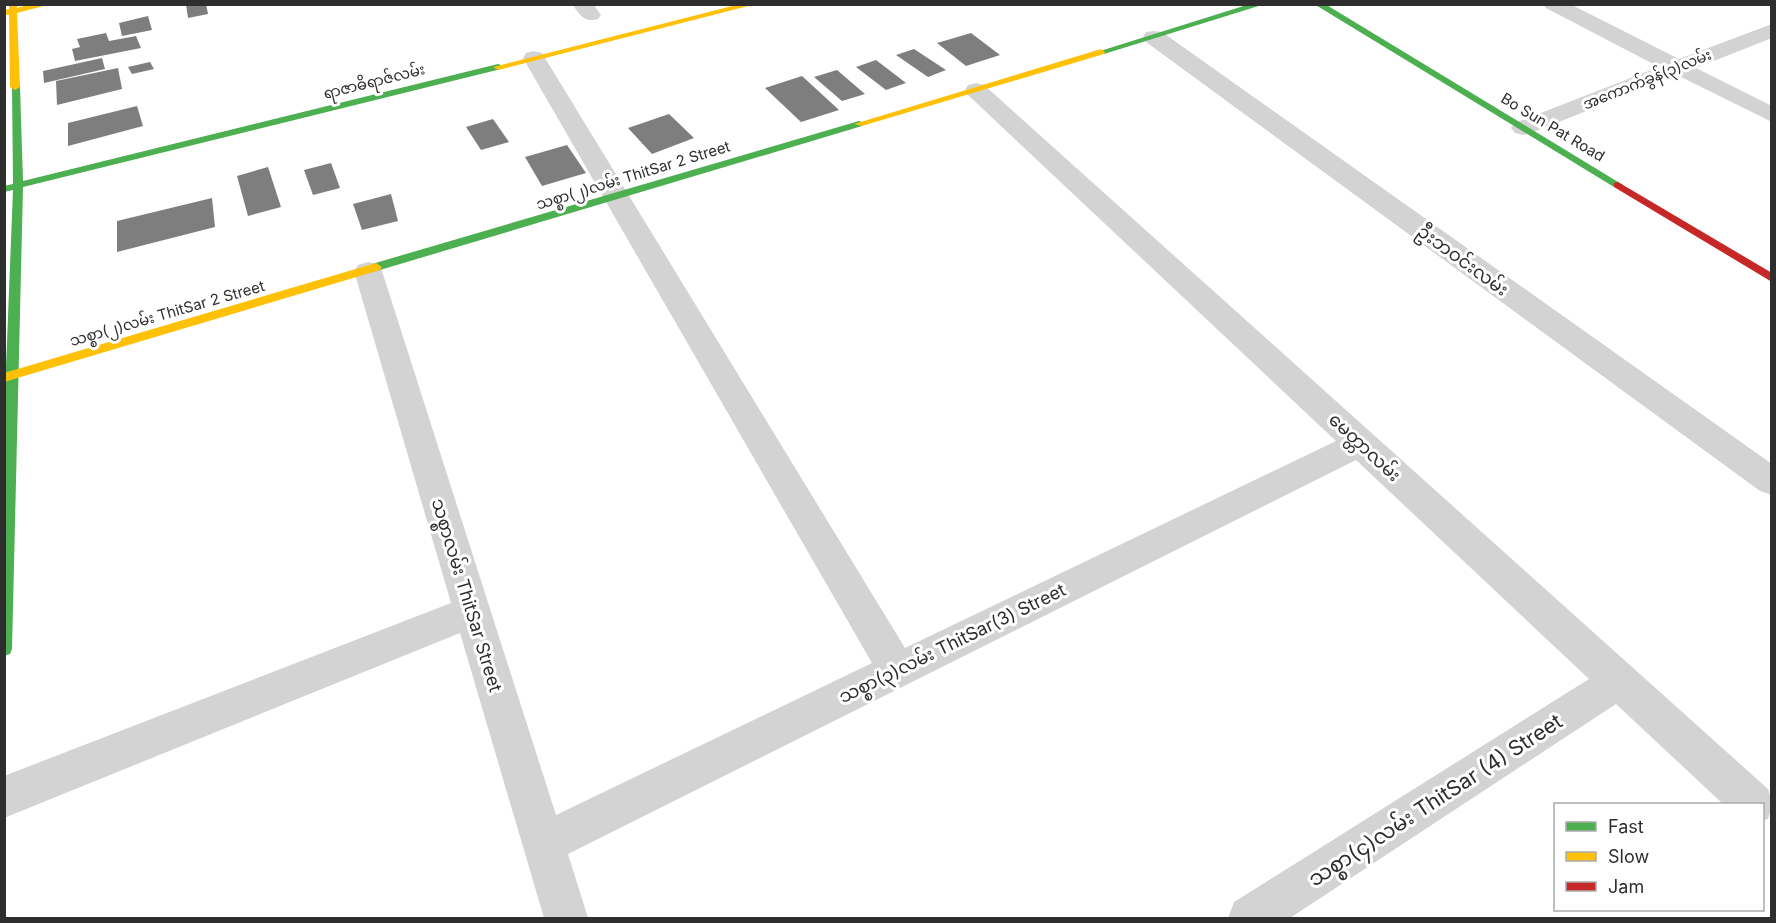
<svg xmlns="http://www.w3.org/2000/svg" width="1776" height="923" viewBox="0 0 1776 923" font-family="Inter,'Noto Sans Myanmar',sans-serif">
<rect width="100%" height="100%" fill="#fff"/>
<!-- building -->
<g fill="#7e7e7e">
<polygon points="186,4 206,4 208,14 188,18"/>
<polygon points="148,16 152,30 122,36 119,23"/>
<polygon points="106,33 109,41 136,36 141,48 75,61 72,49 80,47 77,39"/>
<polygon points="971,33 1000,55 966,66 937,43"/>
<polygon points="914,49 946,70 928,77 896,55"/>
<polygon points="102,58 105,69 44,83 43,71"/>
<polygon points="876,60 906,83 886,90 856,67"/>
<polygon points="150,62 154,69 132,74 128,67"/>
<polygon points="118,68 122,89 57,105 56,81"/>
<polygon points="837,70 865,94 842,101 814,77"/>
<polygon points="802,76 839,110 801,122 765,88"/>
<polygon points="137,106 143,126 68,146 68,123"/>
<polygon points="669,114 694,138 652,154 628,128"/>
<polygon points="493,119 509,142 481,150 466,127"/>
<polygon points="567,145 586,173 542,186 525,157"/>
<polygon points="331,163 340,188 313,195 304,170"/>
<polygon points="268,167 281,207 248,216 237,176"/>
<polygon points="391,194 398,221 362,230 353,204"/>
<polygon points="212,198 215,227 117,252 117,221"/>
</g>
<g fill="none" stroke-linecap="round" stroke-linejoin="round">
<!-- street -->
<g fill="#d3d3d3" fill-rule="evenodd">
<path d="M 572,4 L 593,4 L 601,15 L 598,19 C 584,23 580,15 572,4 Z"/>
<polygon points="1543,4 1570,4 1679,59 1772,24 1772,38 1696,68 1772,106 1772,122 1677,75 1531,133 1523,135 1515,133 1511,128 1515,123 1659,67 1546,8"/>
<polygon points="1154,31 1162,32 1772,464 1772,495 1760,491 1146,42 1143,37 1146,32"/>
<path d="M 534,51 L 542,53 L 545,58 L 905,648 L 1336,441 L 968,95 L 965,90 L 968,85 L 976,83 L 984,85 L 1768,789 C 1772,800 1772,808 1768,819 L 1762,821 L 1762,804 L 1723,804 L 1616,704 L 1290,918 L 1228,918 L 1234,902 L 1589,679 L 1356,460 L 568,854 L 588,918 L 544,918 L 460,633 L 4,818 L 4,776 L 451,603 L 354,271 L 358,265 L 368,262 L 378,265 L 382,271 L 556,815 L 872,663 L 523,58 L 526,53 Z"/>
</g>
<!-- fast -->
<g fill="#4caf50" fill-rule="evenodd">
<polygon points="1250,4 1265,4 1104,54 1097,52"/>
<polygon points="1314,4 1325,4 1623,185 1622,187 1614,187"/>
<polygon points="498,64 501,65 501,69 23,187 12,649 10,654 4,656 4,417 13,190 4,192 4,186 13,184 12,85 20,87 23,181"/>
<polygon points="859,121 862,122 862,126 380,270 376,271 370,267 372,264"/>
</g>
<!-- slow -->
<g fill="#ffc107" fill-rule="evenodd">
<polygon points="9,4 17,4 17,8 32,4 51,4 17,13 20,87 15,90 10,87 9,15 4,15 4,10 9,9"/>
<polygon points="740,4 756,4 498,70 493,67"/>
<polygon points="1101,49 1105,52 1104,54 862,126 854,124"/>
<polygon points="376,263 382,267 380,270 4,382 4,373"/>
</g>
<!-- jam -->
<polygon fill="#c62828" fill-rule="evenodd" points="1618,182 1772,273 1772,282 1614,187 1614,183"/>
</g>
<g text-anchor="middle" dominant-baseline="central" stroke-width="6" stroke-linejoin="round" paint-order="stroke">
<!-- far-street labels -->
<g font-size="15" fill="#2e2e2e" stroke="#fff">
<text transform="translate(1647 79) rotate(-22)">အကောက်ခွန်(၃)လမ်း</text>
<text transform="translate(374 81) rotate(-14)">ရာဇာဓိရာဇ်လမ်း</text>
<text transform="translate(1553 127) rotate(31)">Bo Sun Pat Road</text>
<text transform="translate(633 175) rotate(-17)">သစ္စာ(၂)လမ်း ThitSar 2 Street</text>
<text transform="translate(167 313) rotate(-16)">သစ္စာ(၂)လမ်း ThitSar 2 Street</text>
</g>
<!-- street labels -->
<g font-size="18" fill="#2e2e2e" stroke="#fff">
<text transform="translate(1463 260) rotate(36)">ဦးဘဝင်းလမ်း</text>
<text transform="translate(1365 447) rotate(43)">မေတ္တာလမ်း</text>
<text transform="translate(467 595) rotate(73)">သစ္စာလမ်း ThitSar Street</text>
<text transform="translate(952 643) rotate(-26)">သစ္စာ(၃)လမ်း ThitSar(3) Street</text>
</g>
<!-- near-street labels -->
<g font-size="21" fill="#2e2e2e" stroke="#fff">
<text transform="translate(1435 800) rotate(-33)">သစ္စာ(၄)လမ်း ThitSar (4) Street</text>
</g>
</g>
<!-- border -->
<rect width="1776" height="923" fill="none" stroke="#2e2e2e" stroke-width="12"/>
<!-- legend -->
<rect x="1554" y="803" width="210" height="108" fill="#ffffff" stroke="#ababab" stroke-width="1.5"/>
<rect x="1566" y="822" width="30" height="9" fill="#4caf50" stroke="#ababab" stroke-width="1.5"/>
<text x="1608" y="833" font-size="18" fill="#2e2e2e">Fast</text>
<rect x="1566" y="852" width="30" height="9" fill="#ffc107" stroke="#ababab" stroke-width="1.5"/>
<text x="1608" y="863" font-size="18" fill="#2e2e2e">Slow</text>
<rect x="1566" y="882" width="30" height="9" fill="#c62828" stroke="#ababab" stroke-width="1.5"/>
<text x="1608" y="893" font-size="18" fill="#2e2e2e">Jam</text>
</svg>
